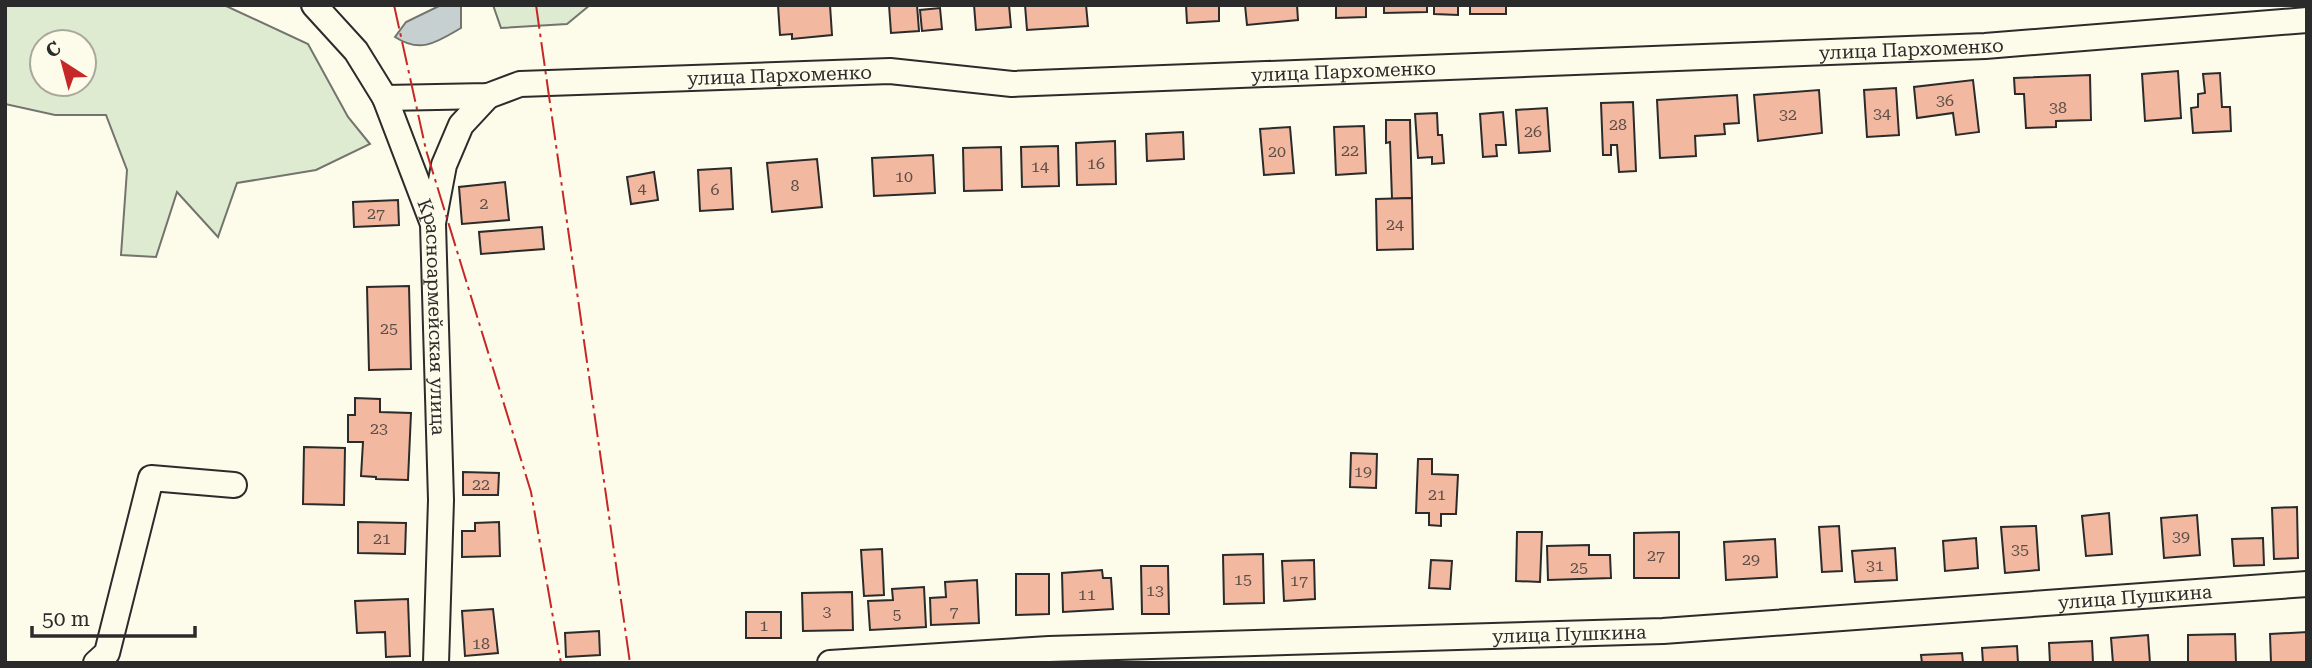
<svg xmlns="http://www.w3.org/2000/svg" width="2312" height="668" viewBox="0 0 2312 668" font-family="'Roboto Serif',serif">
<rect width="100%" height="100%" fill="#fdfbea"/>
<!-- green -->
<g fill="#deebd1" stroke="#74746e" stroke-width="2" fill-rule="evenodd">
<path d="M 5,5 L 224,5 L 308,44 L 348,117 L 370,144 L 316,170 L 237,183 L 218,237 L 177,192 L 156,257 L 121,255 L 127,170 L 106,115 L 55,115 L 5,104 ZM 42,42 L 84,42 L 84,84 L 42,84 Z"/>
<polygon points="493,5 590,5 567,24 501,28"/>
</g>
<!-- water -->
<path fill="#c7d0d0" stroke="#74746e" stroke-width="2" d="M 441,5 L 461,5 L 461,28 C 437,42 421,54 395,37 L 406,22 Z"/>
<!-- building -->
<g fill="#f2b8a0" stroke="#2b2b2b" stroke-width="2">
<polygon points="778,5 830,5 832,35 792,39 792,34 780,35"/>
<polygon points="889,5 917,5 919,31 891,33"/>
<polygon points="974,5 1009,5 1011,27 976,30"/>
<polygon points="1025,5 1086,5 1088,26 1027,30"/>
<polygon points="1186,5 1219,5 1219,21 1187,23"/>
<polygon points="1245,5 1297,5 1298,20 1247,25"/>
<polygon points="1336,5 1366,5 1366,17 1336,18"/>
<polygon points="1384,5 1427,5 1427,12 1384,13"/>
<polygon points="1434,5 1458,5 1458,15 1434,14"/>
<rect x="1470" y="5" width="36" height="9"/>
<polygon points="940,8 942,29 922,31 920,10"/>
<polygon points="2178,71 2181,118 2145,121 2142,74"/>
<polygon points="2220,73 2222,107 2230,107 2231,131 2193,133 2191,108 2198,107 2198,94 2205,93 2203,74"/>
<polygon points="2090,75 2091,120 2056,121 2056,127 2026,128 2024,94 2015,94 2014,78"/>
<polygon points="1973,80 1979,132 1956,135 1953,113 1917,118 1914,87"/>
<polygon points="1896,88 1899,135 1867,137 1864,90"/>
<polygon points="1819,90 1822,133 1758,141 1754,95"/>
<polygon points="1737,95 1739,123 1724,124 1725,134 1695,136 1696,156 1660,158 1657,100"/>
<polygon points="1633,102 1636,171 1619,172 1617,145 1611,145 1611,155 1603,155 1601,103"/>
<polygon points="1547,108 1550,151 1519,153 1516,110"/>
<polygon points="1503,112 1506,145 1496,145 1497,156 1483,157 1480,114"/>
<polygon points="1437,113 1438,135 1442,135 1444,163 1432,164 1432,157 1418,158 1415,114"/>
<polygon points="1386,120 1410,120 1412,198 1392,199 1390,142 1386,143"/>
<polygon points="1364,126 1366,173 1336,175 1334,127"/>
<polygon points="1290,127 1294,173 1264,175 1260,129"/>
<polygon points="1183,132 1184,159 1147,161 1146,134"/>
<polygon points="1115,141 1116,184 1077,185 1076,143"/>
<polygon points="1058,146 1059,186 1022,187 1021,147"/>
<polygon points="1001,147 1002,190 964,191 963,148"/>
<polygon points="933,155 935,193 874,196 872,158"/>
<polygon points="817,159 822,207 772,212 767,163"/>
<polygon points="731,168 733,209 700,211 698,170"/>
<polygon points="654,172 658,200 631,204 627,177"/>
<polygon points="505,182 509,220 462,224 459,187"/>
<polygon points="1412,198 1413,249 1377,250 1376,199"/>
<polygon points="398,200 399,225 354,227 353,202"/>
<polygon points="542,227 544,249 481,254 479,232"/>
<polygon points="409,286 411,369 369,370 367,287"/>
<polygon points="355,398 380,399 380,412 411,413 408,480 376,479 376,477 361,476 363,442 348,442 348,415 355,415"/>
<polygon points="304,447 345,448 344,505 303,504"/>
<polygon points="1351,453 1377,454 1376,488 1350,487"/>
<polygon points="1418,459 1432,459 1432,474 1458,475 1456,514 1441,514 1441,526 1429,525 1429,513 1416,513"/>
<polygon points="463,472 499,473 498,495 463,495"/>
<polygon points="2297,507 2298,558 2274,559 2272,508"/>
<polygon points="2109,513 2112,554 2086,556 2082,516"/>
<polygon points="2197,515 2200,555 2164,558 2161,518"/>
<polygon points="358,522 406,523 405,554 358,553"/>
<polygon points="499,522 500,556 462,557 462,531 475,531 475,523"/>
<polygon points="1839,526 1842,571 1822,572 1819,527"/>
<polygon points="2036,526 2039,570 2005,573 2001,527"/>
<polygon points="1517,532 1542,532 1540,582 1516,581"/>
<polygon points="1679,532 1679,578 1634,578 1634,533"/>
<polygon points="1976,538 1978,568 1945,571 1943,541"/>
<polygon points="2263,538 2264,565 2234,566 2232,539"/>
<polygon points="1775,539 1777,577 1726,580 1724,542"/>
<polygon points="1589,545 1589,555 1610,555 1611,578 1548,580 1547,546"/>
<polygon points="1895,548 1897,580 1855,582 1852,551"/>
<polygon points="882,549 884,595 864,596 861,550"/>
<polygon points="1263,554 1264,603 1224,604 1223,555"/>
<polygon points="1314,560 1315,599 1284,601 1282,561"/>
<polygon points="1431,560 1452,561 1450,589 1429,588"/>
<polygon points="1141,566 1168,566 1169,614 1142,614"/>
<polygon points="1102,570 1103,578 1111,578 1113,609 1063,612 1062,573"/>
<polygon points="1016,574 1049,574 1049,614 1016,615"/>
<polygon points="977,580 979,623 931,625 930,598 946,597 945,582"/>
<polygon points="924,587 926,627 870,630 868,601 893,600 892,589"/>
<polygon points="852,592 853,630 803,631 802,593"/>
<polygon points="408,599 410,656 386,657 385,632 357,633 355,601"/>
<polygon points="493,609 498,653 465,656 462,611"/>
<rect x="746" y="612" width="35" height="26"/>
<polygon points="599,631 600,655 566,657 565,633"/>
<polygon points="2307,632 2307,663 2271,663 2270,634"/>
<polygon points="2235,634 2236,663 2188,663 2188,635"/>
<polygon points="2148,635 2150,663 2113,663 2111,638"/>
<polygon points="2092,641 2093,663 2050,663 2049,643"/>
<polygon points="2017,646 2018,663 1983,663 1982,648"/>
<polygon points="1962,653 1963,663 1922,663 1921,655"/>
</g>
<g fill="none" stroke-linecap="round" stroke-linejoin="round">
<!-- minor casing -->
<g stroke="#2b2b2b" stroke-width="28">
<g id="minor">
<path id="s1" d="M 314,5 L 356,51 L 385,98 L 433,224 L 441,500 L 436,663"/>
<path id="s2" d="M 385,98 L 488,96 L 520,84 L 890,71 L 1012,84 L 1985,46 L 2307,20"/>
<polyline points="433,223 444,165 461,125 488,96"/>
<polyline points="96,663 107,653 151,478 234,485"/>
<path id="s3" d="M 830,663 L 1049,649 L 1663,631 L 2307,584"/>
</g>
</g>
<!-- minor -->
<use href="#minor" stroke="#fdfbea" stroke-width="24"/>
<!-- power -->
<g stroke="#c62828" stroke-width="2" stroke-dasharray="24 5 3.5 5" stroke-linecap="butt">
<polyline points="394,5 426,150 531,492 561,663"/>
<polyline points="536,5 630,663"/>
</g>
</g>
<g text-anchor="middle" dominant-baseline="central" stroke-width="5" stroke-linejoin="round" paint-order="stroke">
<!-- number labels -->
<g font-size="16" fill="#5d4e48">
<text x="1945" y="100">36</text>
<text x="2058" y="107">38</text>
<text x="1882" y="113">34</text>
<text x="1788" y="114">32</text>
<text x="1618" y="124">28</text>
<text x="1533" y="131">26</text>
<text x="1350" y="150">22</text>
<text x="1277" y="151">20</text>
<text x="1096" y="163">16</text>
<text x="1040" y="166">14</text>
<text x="904" y="176">10</text>
<text x="795" y="185">8</text>
<text x="642" y="188">4</text>
<text x="715" y="189">6</text>
<text x="484" y="203">2</text>
<text x="376" y="213">27</text>
<text x="1395" y="224">24</text>
<text x="389" y="328">25</text>
<text x="379" y="428">23</text>
<text x="1363" y="471">19</text>
<text x="481" y="484">22</text>
<text x="1437" y="494">21</text>
<text x="2181" y="536">39</text>
<text x="382" y="538">21</text>
<text x="2020" y="549">35</text>
<text x="1656" y="555">27</text>
<text x="1751" y="559">29</text>
<text x="1875" y="565">31</text>
<text x="1579" y="567">25</text>
<text x="1243" y="579">15</text>
<text x="1299" y="580">17</text>
<text x="1155" y="590">13</text>
<text x="1087" y="594">11</text>
<text x="827" y="611">3</text>
<text x="954" y="611">7</text>
<text x="897" y="614">5</text>
<text x="764" y="625">1</text>
<text x="481" y="643">18</text>
</g>
<!-- street labels -->
<g font-size="19" fill="#2b2b2b" stroke="#fdfbea">
<text stroke="none"><textPath href="#s2" startOffset="1530">улица Пархоменко</textPath></text>
<text stroke="none"><textPath href="#s2" startOffset="962">улица Пархоменко</textPath></text>
<text stroke="none"><textPath href="#s2" startOffset="397">улица Пархоменко</textPath></text>
<text stroke="none"><textPath href="#s1" startOffset="345">Красноармейская улица</textPath></text>
<text stroke="none"><textPath href="#s3" startOffset="1307">улица Пушкина</textPath></text>
<text stroke="none"><textPath href="#s3" startOffset="740">улица Пушкина</textPath></text>
</g>
</g>
<!-- border -->
<rect width="2312" height="668" fill="none" stroke="#2b2b2b" stroke-width="14"/>
<!-- north arrow -->
<g transform="translate(63 63) rotate(324)"><circle r="33" fill="#fdfbea" stroke="#a9a89e" stroke-width="2"/>
<path d="M0-5L12 26L0 18L-12 26Z" fill="#c62828"/>
<text y="-10" font-size="19" font-weight="bold" text-anchor="middle" fill="#2b2b2b">С</text>
</g>
<!-- scale -->
<path d="M32 626v10h163v-10" fill="none" stroke="#2b2b2b" stroke-width="3.5"/>
<text x="42" y="626" font-size="21" fill="#2b2b2b" stroke="#fdfbea" stroke-width="5" paint-order="stroke">50 m</text>
</svg>
